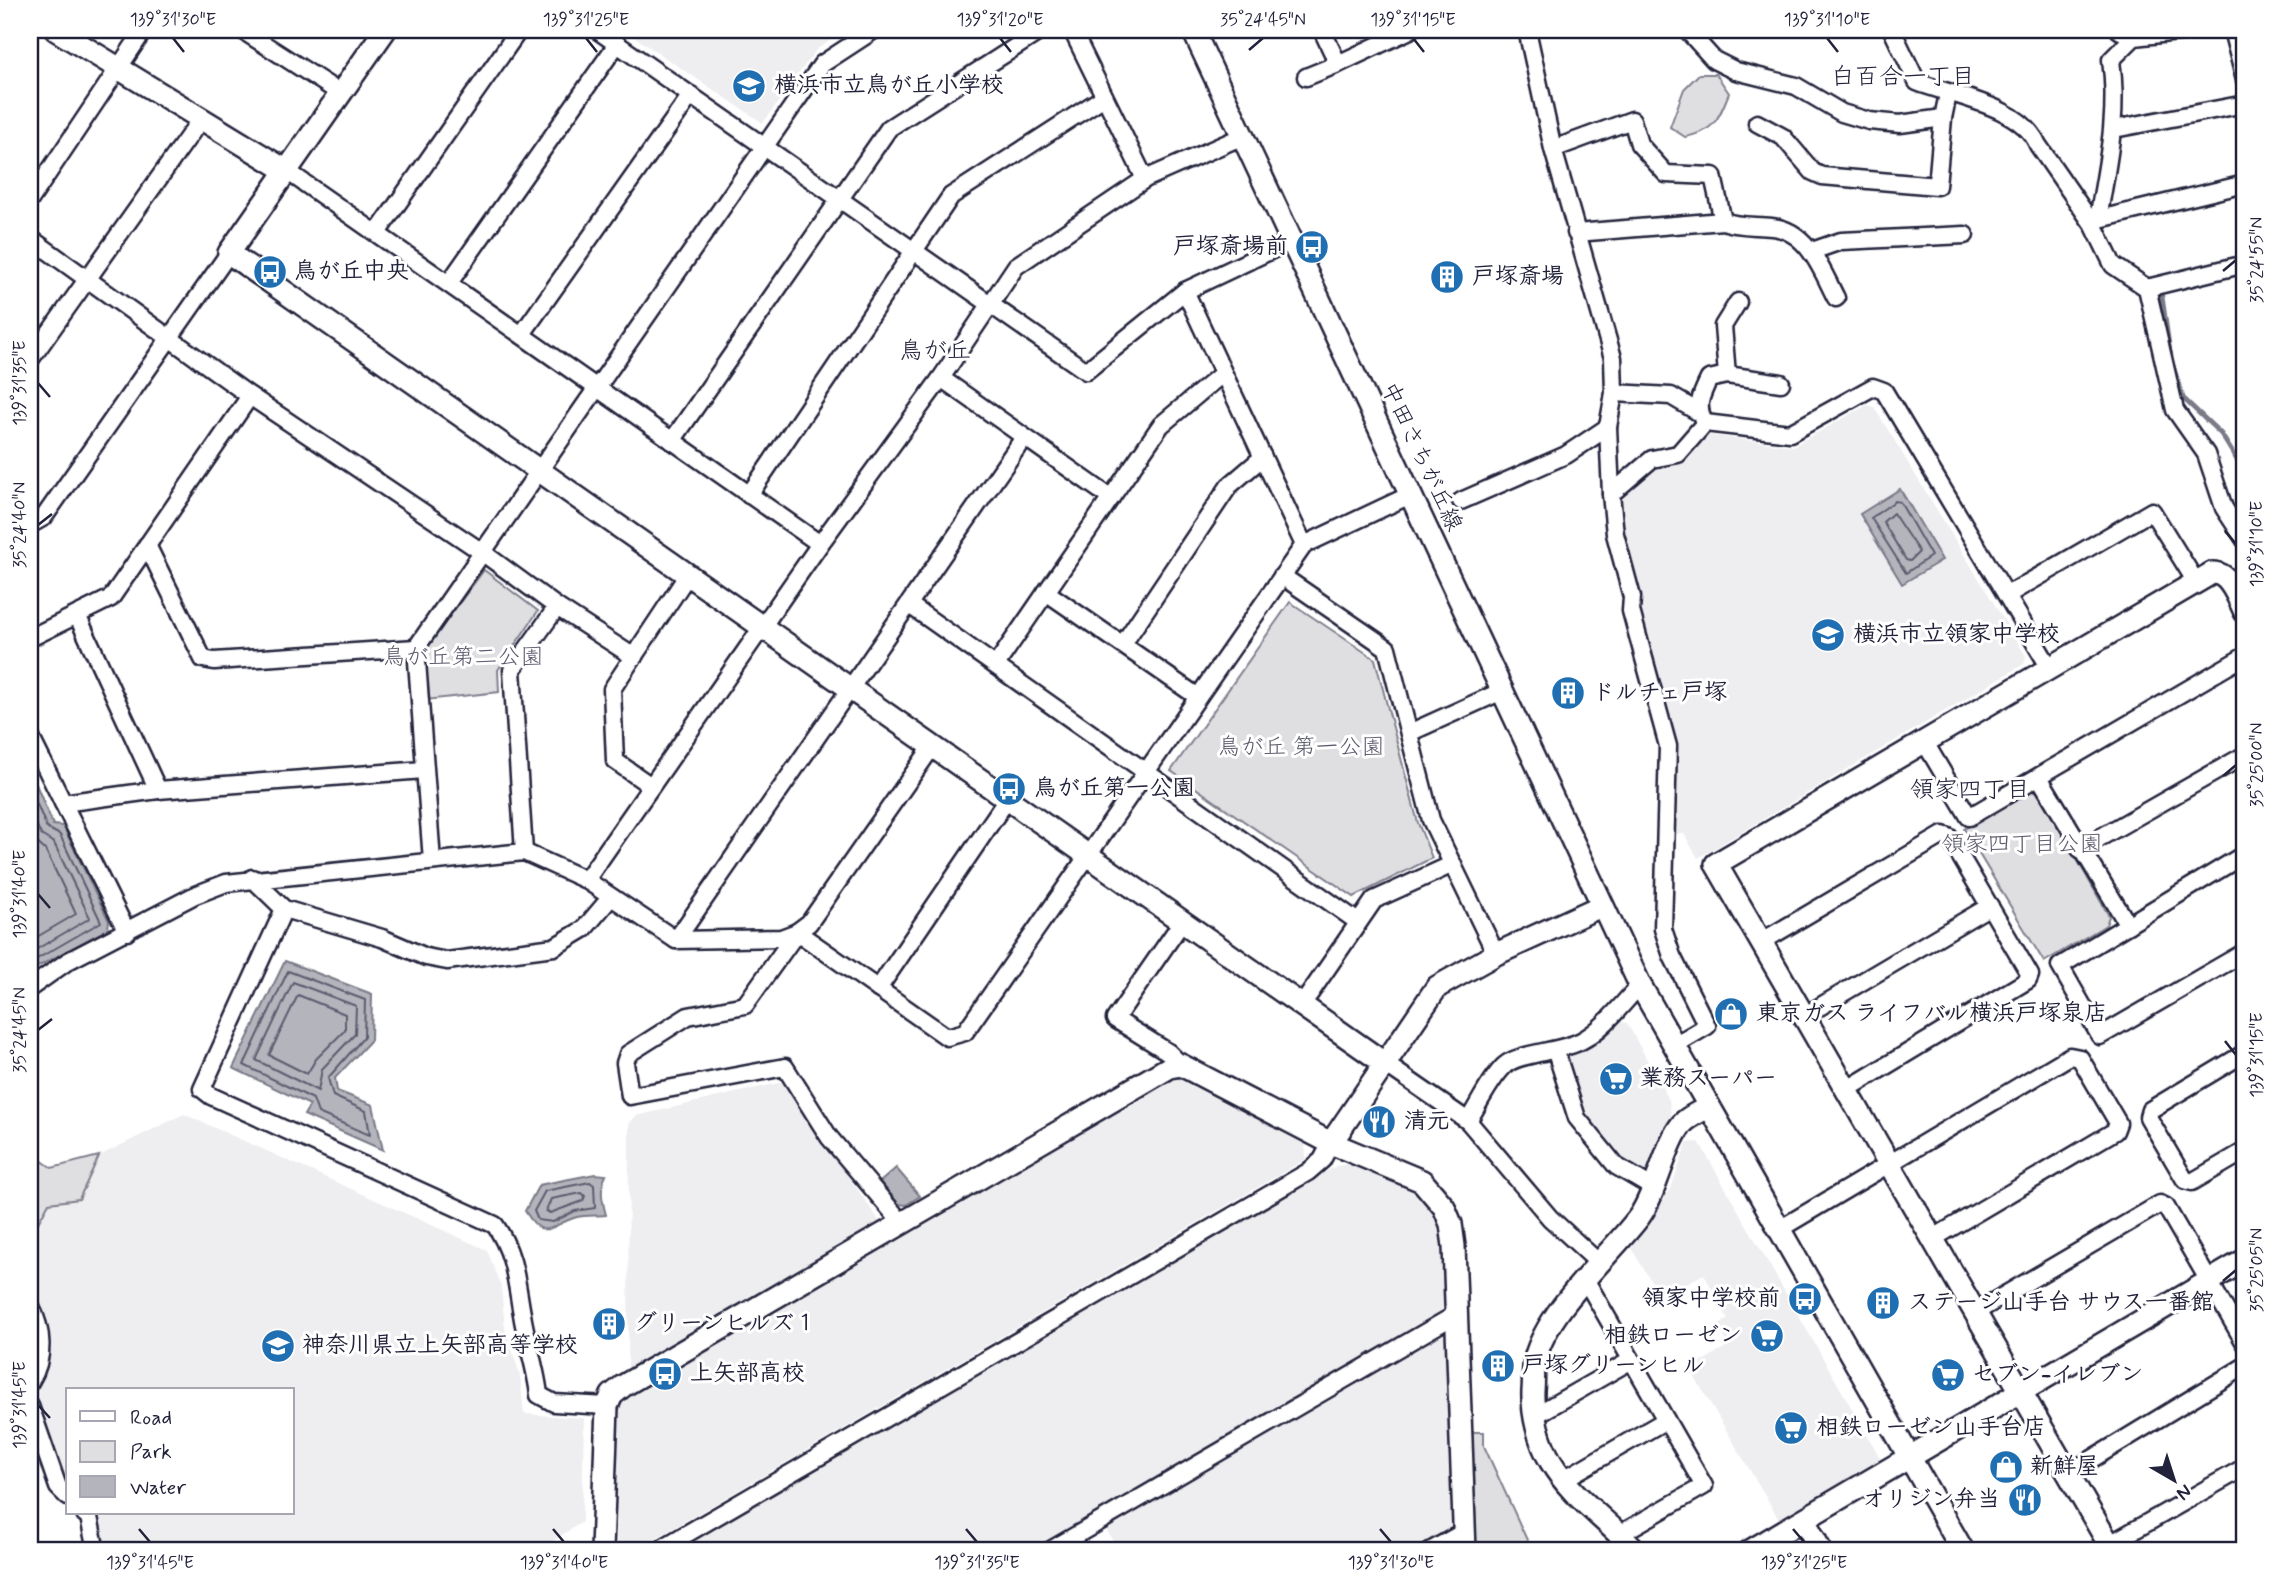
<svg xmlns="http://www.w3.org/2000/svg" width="2275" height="1581" viewBox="0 0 2275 1581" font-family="Mynerve,'Klee One',sans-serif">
<rect width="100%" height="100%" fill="#fff"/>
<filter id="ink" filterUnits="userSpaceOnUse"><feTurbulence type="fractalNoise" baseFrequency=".0143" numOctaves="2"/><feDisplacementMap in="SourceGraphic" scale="14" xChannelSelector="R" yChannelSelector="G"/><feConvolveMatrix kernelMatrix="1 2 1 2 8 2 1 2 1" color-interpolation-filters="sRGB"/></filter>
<g filter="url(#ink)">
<!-- built -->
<g fill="#eeeef1">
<polygon points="624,30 846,30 816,50 763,123"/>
<polygon points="1867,405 1874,407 2026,656 2024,664 1698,858 1684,834 1672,834 1675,764 1667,709 1635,614 1617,504 1620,498 1654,470 1677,465 1690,458 1707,435 1793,446"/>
<polygon points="1615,1021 1627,1023 1669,1100 1671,1115 1652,1177 1621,1161 1584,1115 1568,1058 1593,1045"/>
<polygon points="1169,1078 1189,1078 1305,1139 1306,1159 634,1551 617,1544 618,1411 629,1394"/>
<polygon points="783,1082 880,1222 628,1370 629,1124 636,1116"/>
<polygon points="184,1114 487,1250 501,1286 505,1328 520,1375 524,1414 584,1418 582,1522 538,1551 102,1551 91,1513 292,1513 292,1390 68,1390 68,1488 62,1482 34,1391 48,1364 42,1316 30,1292 30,1237 49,1203 79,1199 99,1156"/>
<polygon points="1699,1142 1882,1461 1878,1470 1783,1526 1690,1369 1729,1345 1718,1326 1728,1319 1704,1274 1661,1297 1631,1248 1671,1188 1687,1143"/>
<polygon points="1355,1163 1420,1190 1436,1208 1444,1232 1448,1295 1440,1312 1032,1551 677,1551 1336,1166"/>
<polygon points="1437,1332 1449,1339 1458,1515 1449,1529 1411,1551 1119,1551 1104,1526"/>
</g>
<!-- green -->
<g fill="#dfdfe2" stroke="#80808e" stroke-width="2">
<path d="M 1699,74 L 1716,74 L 1729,93 C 1718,120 1715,131 1685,137 L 1670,127 L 1684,89 Z"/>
<polygon points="484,570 538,611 498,670 499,692 425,700 423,652"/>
<polygon points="1290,602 1375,659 1418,823 1432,858 1354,897 1171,771"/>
<polygon points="2031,790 2039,792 2109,916 2106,925 2044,962 1964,829"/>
<polygon points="30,1152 52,1168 99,1156 79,1199 49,1203 30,1237"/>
<polygon points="1468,1432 1484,1432 1484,1446 1532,1551 1475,1551"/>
</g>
<!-- water -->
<g fill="#b4b4bc" stroke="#7a7a88" stroke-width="2">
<polygon points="1900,489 1942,560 1902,584 1860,514"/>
<polygon points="30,770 53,825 63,826 109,921 108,929 30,971"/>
<polygon points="285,961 372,994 371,1040 335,1078 337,1091 373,1105 383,1150 304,1115 310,1105 233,1068"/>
<polygon points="896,1168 920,1196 906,1205 899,1204 880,1182"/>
<path d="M 595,1174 L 606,1175 C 599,1189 602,1200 606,1215 C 597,1216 586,1215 577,1217 C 549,1225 545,1243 525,1211 L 539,1185 Z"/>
</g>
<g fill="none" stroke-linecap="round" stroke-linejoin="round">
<!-- shore -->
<g stroke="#5c5c6f" stroke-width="2">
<polygon points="1895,501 1900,502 1931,556 1906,573 1871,518"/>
<polygon points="1893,513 1919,552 1910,561 1906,560 1883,522"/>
<polyline points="30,788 47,828 60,835 101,922 30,963"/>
<polyline points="30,810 41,835 54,843 90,918 30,953"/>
<polyline points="30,836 46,851 76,914 30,941"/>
<polygon points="288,971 365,1000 364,1037 328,1078 333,1096 366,1111 370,1135 318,1113 313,1099 244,1065"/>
<polygon points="293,982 356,1006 355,1034 322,1069 318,1091 256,1060"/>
<polygon points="298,995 345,1014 345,1030 316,1059 307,1074 269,1055"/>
<polygon points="590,1182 594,1185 595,1208 575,1211 553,1222 538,1220 534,1211 545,1191"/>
<polygon points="582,1193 585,1196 583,1201 550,1213 546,1211 551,1199"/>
</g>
<!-- stream -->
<g stroke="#7a7a88" stroke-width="5">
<polyline points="2162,297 2170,353"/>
<polyline points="2173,366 2183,398 2221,434 2245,473"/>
</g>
<!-- minor casing -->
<g stroke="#22223b" stroke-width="21">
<g id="minor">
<polyline points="242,30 340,93"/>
<polyline points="597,30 1086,371 1185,291 1291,241"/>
<polyline points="1072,30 1145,179"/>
<polyline points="1322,30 1338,64 1410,30"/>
<polyline points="1527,30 1553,149 1613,358 1614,393 1608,427 1611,494 1615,534 1632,597 1631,611 1668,746 1663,929 1672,956 1707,1026 1673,1046"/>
<polyline points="1687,30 1714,60 1736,71 1796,86 1842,113 1869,121 1900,124 1943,118 1948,94"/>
<path d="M 1892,30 L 1917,82 C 1953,96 2022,106 2038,145 L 2094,226 L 2113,265 L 2147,288 L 2175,410 L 2206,454 L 2224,508 L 2245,540"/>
<polyline points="2119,30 2134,37 2196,30"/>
<polyline points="2232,30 2245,80"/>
<polyline points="1306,77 1338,64"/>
<polyline points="1757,123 1783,137 1813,172 1822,176 1937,186 1943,118"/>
<polyline points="2114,129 2245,104"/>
<polyline points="1553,149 1632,120 1639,144 1666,174 1713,176 1723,221"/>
<polyline points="287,171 820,544"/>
<polyline points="30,200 144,30"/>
<path d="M 2098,219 C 2107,166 2119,114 2111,60 L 2134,37"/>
<polyline points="2091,221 2245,184"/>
<polyline points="377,233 519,30"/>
<path d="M 1576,233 L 1723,221 C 1739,227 1755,225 1772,227 C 1808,230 1822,271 1836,298"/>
<polyline points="30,238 250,396 482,552 557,607 634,657"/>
<polyline points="1812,251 1841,241 1965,235"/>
<polyline points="449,283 617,44"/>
<polyline points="2147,288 2245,264"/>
<polyline points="1185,291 1304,545"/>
<polyline points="522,334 691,95"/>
<polyline points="30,360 201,119"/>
<polyline points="1727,375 1723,326 1738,302"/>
<polyline points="941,378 1111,498"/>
<polyline points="1614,393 1671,396 1698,412"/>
<path d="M 1705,423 C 1695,407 1701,395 1709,379 L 1727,375 L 1781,383"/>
<polyline points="672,441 889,128 1042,30"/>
<polyline points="1611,494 1652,459 1678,454 1705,423 1790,433 1873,387 1884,391 2050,668"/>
<polyline points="749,495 951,196 1104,97"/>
<polyline points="1461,501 1566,455 1608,427"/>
<polyline points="30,525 44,517 229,253"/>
<polyline points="147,545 203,659 214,661 416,648"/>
<polyline points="1282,576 1387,648 1431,820 1496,954"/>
<polyline points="1046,592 1198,697"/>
<polyline points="2007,595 2152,511 2196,582"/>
<polyline points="911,606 1358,922"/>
<polyline points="77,615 158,790"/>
<polyline points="30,638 111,598 250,396"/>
<polyline points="1123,644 1229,486 1263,457"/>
<polyline points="996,665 1161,425 1222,374"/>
<polyline points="1409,733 1502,691"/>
<polyline points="30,736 127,932"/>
<polyline points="1924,741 1969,817 2245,656"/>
<polyline points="2039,777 2128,925"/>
<polyline points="651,786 615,761 612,689 687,576"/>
<polyline points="63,803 158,790 424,770"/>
<polyline points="2080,849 2245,755"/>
<polyline points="524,852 512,670 557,607"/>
<polyline points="2245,854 2060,966 2100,1036 2245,952"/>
<polyline points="432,861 416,648 822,64 874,30"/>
<polyline points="252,878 284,909 382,938 426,957 447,961 554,947 584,929 611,897"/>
<polyline points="586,880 820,544 941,378 1016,266 1145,179 1243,136"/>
<path d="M 284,909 L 202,1089 L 211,1096 L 495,1225 C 515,1254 516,1281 522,1314 C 526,1341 536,1367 539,1395 L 554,1403 L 607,1406"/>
<polyline points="676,940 1023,439"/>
<polyline points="1761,942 1943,835 1949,837 2030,975 2028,980 1846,1090"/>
<polyline points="30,988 68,961 195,895 226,883 524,852 586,880 676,940 781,938 797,932 947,1037 965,1032 1304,545 1410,495"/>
<polyline points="878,989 1008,798"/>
<polyline points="1302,1005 1374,900 1453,864"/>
<polyline points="1804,1016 1990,906"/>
<polyline points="1556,1052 1577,1118 1616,1166 1655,1189"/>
<polyline points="2245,1053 2150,1110 2148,1117 2185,1180 2192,1182 2245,1151"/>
<polyline points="1384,1063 1468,1121 1550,1218 1600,1264"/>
<polyline points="1181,1065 1168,1052 1115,1019 1182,922"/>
<path d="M 1468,1121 C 1479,1104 1489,1081 1504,1066 C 1517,1053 1560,1052 1581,1041 C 1604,1029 1622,1004 1640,985"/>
<polyline points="902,1223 829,1137 785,1067 630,1096 625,1063 628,1054 688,1016 745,1005 797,932 809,923 932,747"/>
<polyline points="1778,1230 2070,1056 2080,1058 2118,1123 2115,1131 1932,1239"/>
<polyline points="1585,1279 1704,1486 1620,1534"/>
<path d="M 30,1305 C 43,1330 45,1358 30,1382"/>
<polyline points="1974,1313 2160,1204 2166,1207 2245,1343"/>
<polyline points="30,1406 58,1487 68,1497"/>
<polyline points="1534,1416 1630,1361"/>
<polyline points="2069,1473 2245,1366"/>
<polyline points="1564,1479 1666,1420"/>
<polyline points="84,1513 89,1517 96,1551"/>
<polyline points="2110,1544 2245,1467"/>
<polyline points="657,1551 1308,1172 1322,1160 1331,1143"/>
<polyline points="1049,1551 1455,1315"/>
<polyline points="1430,1551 1464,1532"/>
</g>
</g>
<!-- tertiary casing -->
<g stroke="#22223b" stroke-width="26">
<g id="tertiary">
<polyline points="56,30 287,171"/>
<polyline points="385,30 229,253 1384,1063"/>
<polyline points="1193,30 1640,985 1963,1551"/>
<polyline points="1331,1143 1437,987 1496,954 1601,906"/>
<polyline points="1804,1520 1821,1551"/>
<polyline points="602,1551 607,1406 612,1395 623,1386 1170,1067 1181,1065 1331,1143 1422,1181 1444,1207 1451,1224 1454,1246 1465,1551"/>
<path d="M 1635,1551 C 1608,1520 1573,1499 1551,1462 C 1539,1442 1532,1414 1533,1391 C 1534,1380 1533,1368 1535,1359 C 1548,1308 1608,1258 1639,1217 C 1658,1191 1666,1138 1685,1121 C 1691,1116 1700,1112 1707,1107"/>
<polyline points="1750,1551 2245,1260"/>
<path d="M 2113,1551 L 1716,864 L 2212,573 C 2230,572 2238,598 2245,612"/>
</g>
</g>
<!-- minor -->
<use href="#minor" stroke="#fff" stroke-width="16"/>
<!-- tertiary -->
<use href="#tertiary" stroke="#fff" stroke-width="21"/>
</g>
</g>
<!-- ticks -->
<path fill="none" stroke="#22223b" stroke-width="2.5" d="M 173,38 L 184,52M 586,38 L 597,52M 1000,38 L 1011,52M 1413,38 L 1424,52M 1827,38 L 1838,52M 1249,50 L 1263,38M 2223,271 L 2236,260M 38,383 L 50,397M 38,525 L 52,514M 2225,531 L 2236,544M 2223,776 L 2236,765M 38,894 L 50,908M 38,1030 L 52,1019M 2225,1041 L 2236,1055M 2223,1281 L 2236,1270M 38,1405 L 50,1418M 139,1529 L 150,1542M 553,1529 L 564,1542M 966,1529 L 977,1542M 1380,1529 L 1391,1542M 1793,1529 L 1804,1542"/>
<!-- icons -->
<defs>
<g id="school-disc" transform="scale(1.75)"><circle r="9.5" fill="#1f6fb2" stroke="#fff"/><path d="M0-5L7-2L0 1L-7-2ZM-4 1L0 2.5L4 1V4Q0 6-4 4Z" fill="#fff"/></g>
<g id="bus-disc" transform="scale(1.75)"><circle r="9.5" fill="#1f6fb2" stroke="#fff"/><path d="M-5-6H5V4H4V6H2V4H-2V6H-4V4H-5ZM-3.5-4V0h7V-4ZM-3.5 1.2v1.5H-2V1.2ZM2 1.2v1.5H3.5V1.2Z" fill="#fff"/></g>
<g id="building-disc" transform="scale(1.75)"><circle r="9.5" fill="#1f6fb2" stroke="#fff"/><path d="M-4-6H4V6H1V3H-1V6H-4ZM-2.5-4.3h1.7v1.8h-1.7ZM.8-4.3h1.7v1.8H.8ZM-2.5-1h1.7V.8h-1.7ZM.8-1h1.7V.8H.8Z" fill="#fff"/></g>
<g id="shop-disc" transform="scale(1.75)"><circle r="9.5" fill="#1f6fb2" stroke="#fff"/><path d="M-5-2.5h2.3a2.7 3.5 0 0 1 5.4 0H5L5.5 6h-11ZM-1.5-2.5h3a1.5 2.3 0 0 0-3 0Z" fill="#fff"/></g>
<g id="supermarket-disc" transform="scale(1.75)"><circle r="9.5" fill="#1f6fb2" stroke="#fff"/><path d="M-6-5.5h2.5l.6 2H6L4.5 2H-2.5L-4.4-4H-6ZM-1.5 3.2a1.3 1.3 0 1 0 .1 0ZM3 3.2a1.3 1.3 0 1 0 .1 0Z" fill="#fff"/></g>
<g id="restaurant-disc" transform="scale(1.75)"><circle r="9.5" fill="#1f6fb2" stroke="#fff"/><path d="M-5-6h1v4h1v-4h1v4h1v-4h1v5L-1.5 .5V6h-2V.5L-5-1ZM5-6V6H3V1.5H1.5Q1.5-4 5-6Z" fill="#fff"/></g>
</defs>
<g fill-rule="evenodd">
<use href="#school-disc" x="749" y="86"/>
<use href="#bus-disc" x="1312" y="247"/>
<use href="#bus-disc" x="270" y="272"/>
<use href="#building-disc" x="1447" y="277"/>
<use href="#school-disc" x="1828" y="635"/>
<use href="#building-disc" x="1568" y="693"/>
<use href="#bus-disc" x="1009" y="789"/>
<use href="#shop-disc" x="1731" y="1014"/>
<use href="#supermarket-disc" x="1616" y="1079"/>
<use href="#restaurant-disc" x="1379" y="1122"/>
<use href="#bus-disc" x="1805" y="1299"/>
<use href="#building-disc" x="1883" y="1303"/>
<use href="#building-disc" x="609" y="1324"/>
<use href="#supermarket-disc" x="1767" y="1336"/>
<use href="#school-disc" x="278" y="1346"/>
<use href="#building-disc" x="1498" y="1366"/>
<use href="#bus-disc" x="665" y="1374"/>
<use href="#supermarket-disc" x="1948" y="1375"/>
<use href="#supermarket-disc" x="1791" y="1428"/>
<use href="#shop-disc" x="2006" y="1467"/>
<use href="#restaurant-disc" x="2025" y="1500"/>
</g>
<g text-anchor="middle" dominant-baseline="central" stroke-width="6" stroke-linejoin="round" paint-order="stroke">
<!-- poi labels -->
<g font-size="23" font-weight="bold" fill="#22223b" stroke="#fff" text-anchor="start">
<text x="774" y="86">横浜市立鳥が丘小学校</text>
<text x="1288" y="247" text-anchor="end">戸塚斎場前</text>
<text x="294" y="272">鳥が丘中央</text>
<text x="1472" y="277">戸塚斎場</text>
<text x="1853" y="635">横浜市立領家中学校</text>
<text x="1592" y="693">ドルチェ戸塚</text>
<text x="1034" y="789">鳥が丘第一公園</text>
<text x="1756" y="1014">東京ガス ライフバル横浜戸塚泉店</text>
<text x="1640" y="1079">業務スーパー</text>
<text x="1404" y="1122">清元</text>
<text x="1780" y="1299" text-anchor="end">領家中学校前</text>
<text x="1908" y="1303">ステージ山手台 サウス一番館</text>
<text x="634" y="1324">グリーンヒルズ１</text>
<text x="1742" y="1336" text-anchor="end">相鉄ローゼン</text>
<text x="302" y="1346">神奈川県立上矢部高等学校</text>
<text x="1522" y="1366">戸塚グリーンヒル</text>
<text x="690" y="1374">上矢部高校</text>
<text x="1972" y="1375">セブン-イレブン</text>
<text x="1816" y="1428">相鉄ローゼン山手台店</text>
<text x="2030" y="1467">新鮮屋</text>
<text x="2000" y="1500" text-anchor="end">オリジン弁当</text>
</g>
<!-- street labels -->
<g font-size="23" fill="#22223b" stroke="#fff">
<text transform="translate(1421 457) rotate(65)">中田さちが丘線</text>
</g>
<!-- park labels -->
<g font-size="23" fill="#5b5b6d" stroke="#fff">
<text x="463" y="658">鳥が丘第二公園</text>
<text x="1301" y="748">鳥が丘 第一公園</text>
<text x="2022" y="845">領家四丁目公園</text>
</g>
<!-- neighbourhood labels -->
<g font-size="24" fill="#22223b" stroke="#fff">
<text x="1903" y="77">白百合一丁目</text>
<text x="935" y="351">鳥が丘</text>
<text x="1970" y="790">領家四丁目</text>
</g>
</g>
<!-- margin -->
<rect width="2275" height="1581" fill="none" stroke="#fff" stroke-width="77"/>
<!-- legend -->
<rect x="66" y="1388" width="228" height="126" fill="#ffffff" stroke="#a7a7b1" stroke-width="2"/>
<rect x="80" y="1411" width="35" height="10" fill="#ffffff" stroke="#a7a7b1" stroke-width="2"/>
<text x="130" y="1424" font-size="21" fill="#22223b">Road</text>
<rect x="80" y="1441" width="35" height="21" fill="#dfdfe2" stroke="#a7a7b1" stroke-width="2"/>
<text x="130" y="1458" font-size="21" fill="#22223b">Park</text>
<rect x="80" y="1476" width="35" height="21" fill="#b4b4bc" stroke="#a7a7b1" stroke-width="2"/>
<text x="130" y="1494" font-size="21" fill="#22223b">Water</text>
<!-- north arrow -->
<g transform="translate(2174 1480) rotate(141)" stroke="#ffffff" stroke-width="5" paint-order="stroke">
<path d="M0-5L12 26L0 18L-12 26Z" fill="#22223b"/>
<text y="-10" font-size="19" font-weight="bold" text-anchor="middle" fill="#22223b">N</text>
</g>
<rect x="38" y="38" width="2198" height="1504" fill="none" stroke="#22223b" stroke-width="2.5"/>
<g font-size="18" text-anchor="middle" fill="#22223b">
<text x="173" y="25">139°31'30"E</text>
<text x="586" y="25">139°31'25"E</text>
<text x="1000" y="25">139°31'20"E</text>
<text x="1263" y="25">35°24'45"N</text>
<text x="1413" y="25">139°31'15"E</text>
<text x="1827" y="25">139°31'10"E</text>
<text transform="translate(2256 260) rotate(-90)" y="6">35°24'55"N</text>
<text transform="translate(19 383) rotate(-90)" y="6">139°31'35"E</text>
<text transform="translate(19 525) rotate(-90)" y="6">35°24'40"N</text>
<text transform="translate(2256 544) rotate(-90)" y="6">139°31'10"E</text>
<text transform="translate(2256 765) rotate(-90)" y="6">35°25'00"N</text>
<text transform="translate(19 894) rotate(-90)" y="6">139°31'40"E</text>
<text transform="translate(19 1030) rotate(-90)" y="6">35°24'45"N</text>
<text transform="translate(2256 1055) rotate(-90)" y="6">139°31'15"E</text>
<text transform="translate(2256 1270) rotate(-90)" y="6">35°25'05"N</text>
<text transform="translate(19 1405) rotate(-90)" y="6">139°31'45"E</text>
<text x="150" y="1568">139°31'45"E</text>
<text x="564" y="1568">139°31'40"E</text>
<text x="977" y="1568">139°31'35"E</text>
<text x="1391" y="1568">139°31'30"E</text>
<text x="1804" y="1568">139°31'25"E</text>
</g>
</svg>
